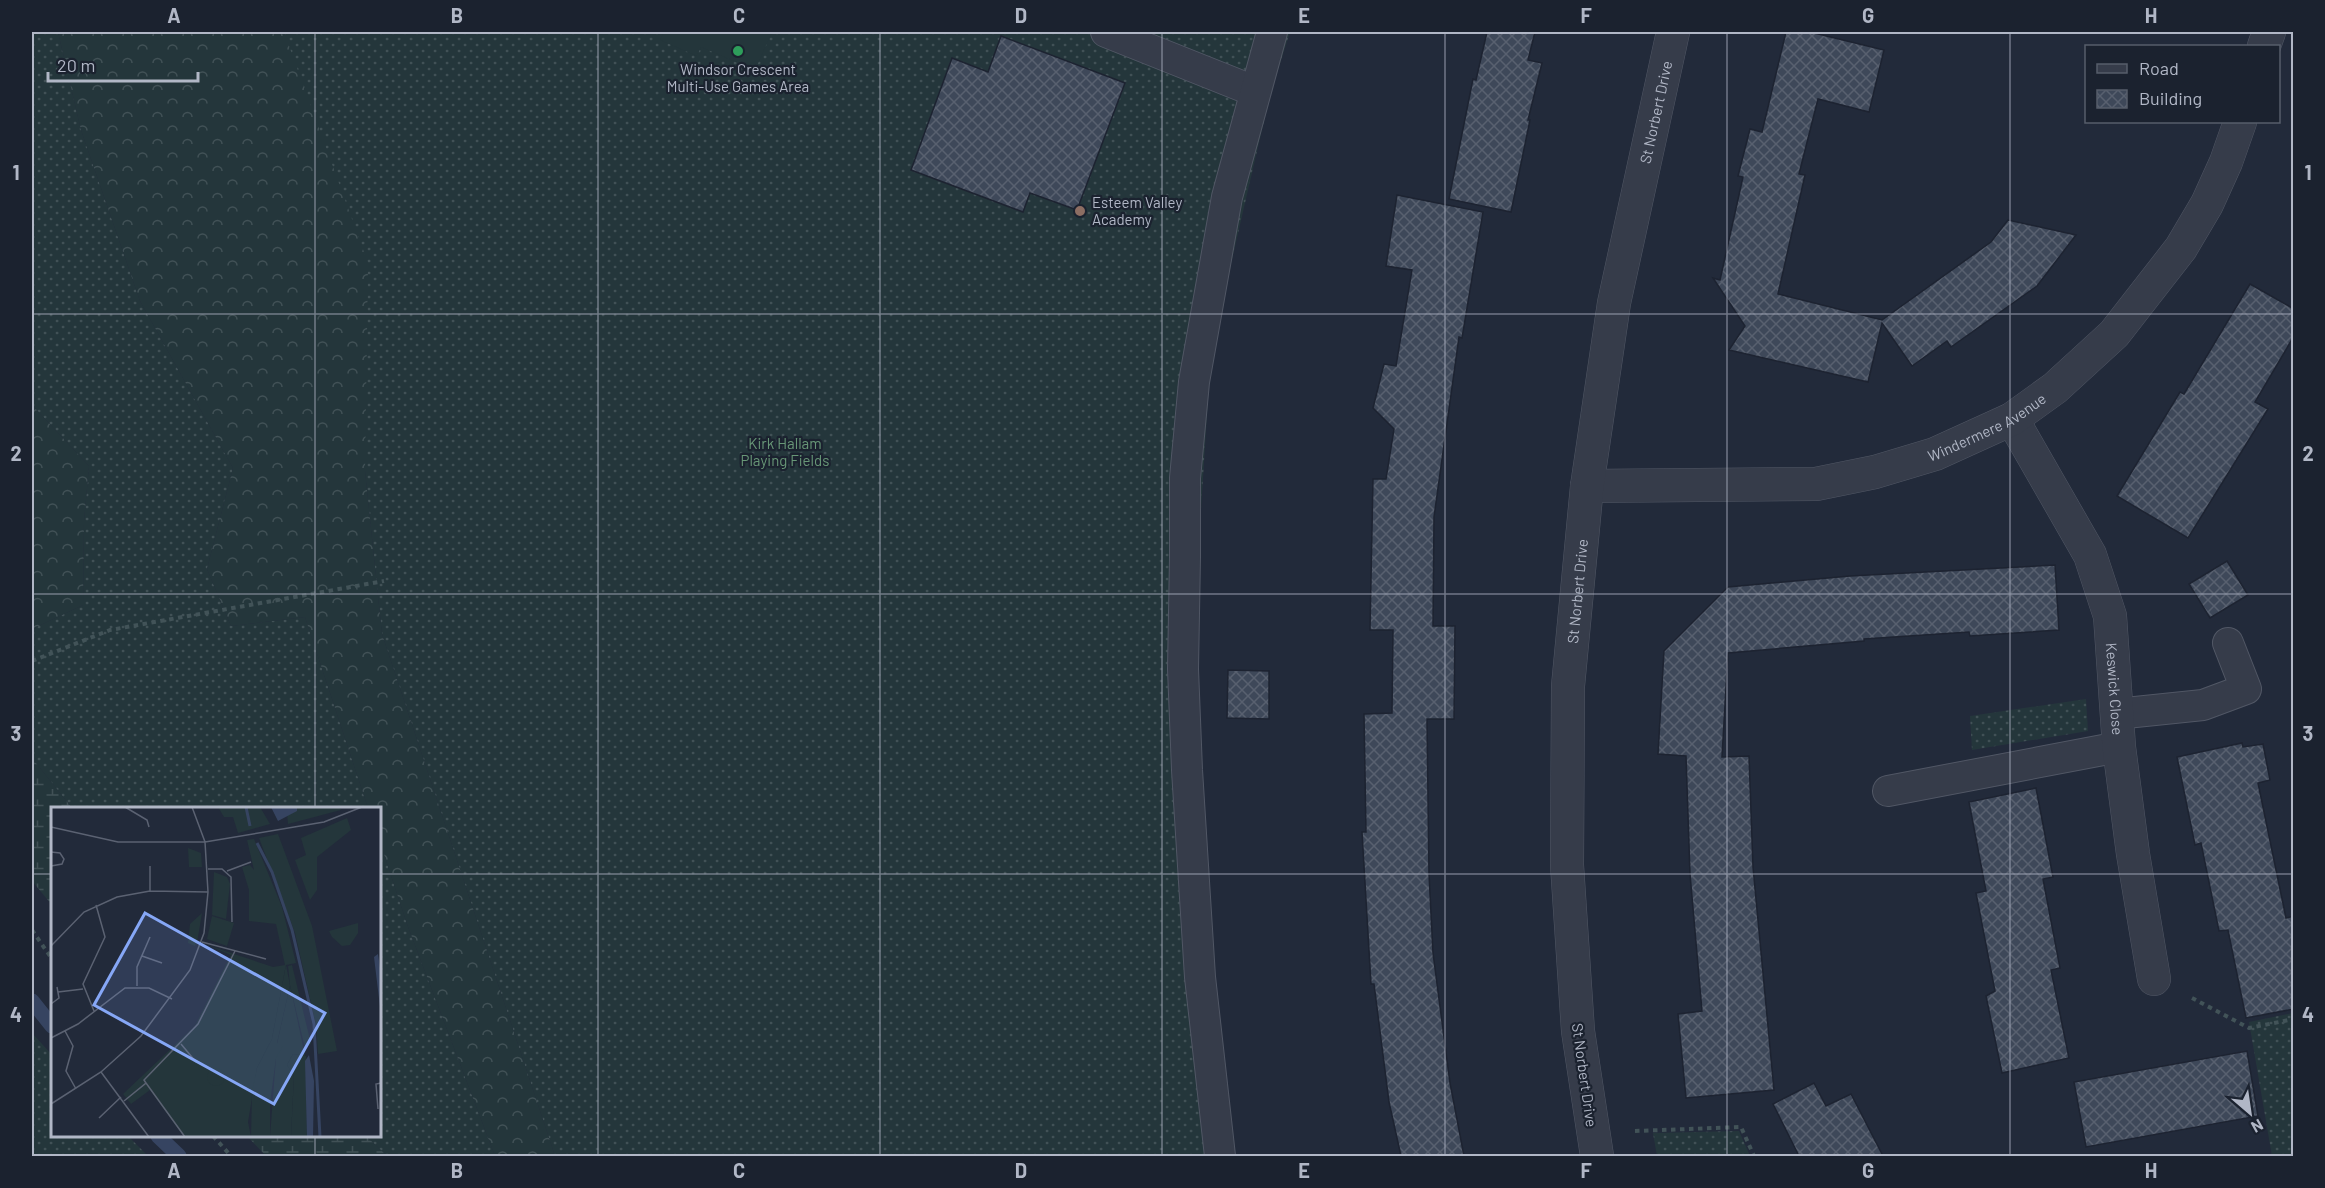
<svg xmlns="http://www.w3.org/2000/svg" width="2325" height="1188" viewBox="0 0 2325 1188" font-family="Barlow,sans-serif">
<defs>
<pattern id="grass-dots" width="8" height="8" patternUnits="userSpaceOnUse" patternTransform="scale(1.5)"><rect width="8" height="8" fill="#24363b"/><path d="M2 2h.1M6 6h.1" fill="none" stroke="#415156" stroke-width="1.8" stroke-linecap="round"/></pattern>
<pattern id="forest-crowns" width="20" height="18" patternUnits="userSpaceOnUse" patternTransform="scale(1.5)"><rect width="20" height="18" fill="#24363b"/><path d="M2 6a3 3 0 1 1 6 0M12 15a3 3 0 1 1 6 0" fill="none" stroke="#415156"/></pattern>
<pattern id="wetland-marsh" width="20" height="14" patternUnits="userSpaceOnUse" patternTransform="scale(1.5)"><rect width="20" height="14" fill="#24363b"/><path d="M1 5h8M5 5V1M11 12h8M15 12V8" fill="none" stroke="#415156"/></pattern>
<pattern id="building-cross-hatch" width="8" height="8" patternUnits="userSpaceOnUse" patternTransform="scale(1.5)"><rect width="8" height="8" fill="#3e4859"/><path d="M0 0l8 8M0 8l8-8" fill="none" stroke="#58606f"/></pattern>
</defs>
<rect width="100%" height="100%" fill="#222a3a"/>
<!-- grass -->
<g fill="url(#grass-dots)">
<polygon points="32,32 58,32 81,130 140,301 233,468 207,569 231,626 305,617 368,808 72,808 32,758 32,629 83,605 84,521 89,466 32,405"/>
<polygon points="284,32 1290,32 1270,95 1211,350 1198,558 1199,781 1212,990 1233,1156 555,1156 382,634 365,471"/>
<polygon points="2086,699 2088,731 1972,750 1970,716"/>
<polygon points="380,842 407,924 495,1156 387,1156 366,1136 380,1136"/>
<polygon points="2293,1013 2293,1156 2272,1156 2249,1022"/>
<polygon points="32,1033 52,1055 52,1136 128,1136 148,1156 32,1156"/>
<polygon points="1739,1131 1750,1156 1657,1156 1653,1133"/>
</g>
<!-- forest -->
<g fill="url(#forest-crowns)">
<polygon points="58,32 284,32 368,263 365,471 382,634 555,1156 495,1156 407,924 380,842 380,808 368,808 305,617 231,626 207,569 233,468 140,301 81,130"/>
<polygon points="32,405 89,466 84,521 83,605 32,629"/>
</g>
<!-- wetland -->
<g fill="url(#wetland-marsh)">
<polygon points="32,758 72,808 52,808 52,905 32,881"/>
<polygon points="247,1136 366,1136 387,1156 266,1156"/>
</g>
<!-- garden -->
<polygon fill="#24363b" points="664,32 772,32 755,70 701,47 697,56 660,40"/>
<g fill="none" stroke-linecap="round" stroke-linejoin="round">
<!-- stream -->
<g stroke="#364461" stroke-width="15">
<polyline points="32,1001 52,1026"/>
<polyline points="158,1136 179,1156"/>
</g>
</g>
<!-- building -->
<g fill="url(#building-cross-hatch)" stroke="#1d2331" stroke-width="1.5">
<polygon points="1487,32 1535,32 1528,60 1542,63 1528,120 1530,120 1511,212 1449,199 1473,79 1476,80"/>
<polygon points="1786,32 1810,32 1884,50 1869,112 1818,99 1799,174 1805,175 1778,294 1882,320 1991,242 2008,220 2076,235 2037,286 1951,347 1947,341 1912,366 1882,323 1868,382 1729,350 1745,326 1713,278 1720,280 1743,177 1738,176 1750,129 1762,132"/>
<polygon points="1001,36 1125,83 1077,210 1030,193 1023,212 911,170 952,58 988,72"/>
<polygon points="1397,195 1483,212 1462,338 1459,337 1434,517 1433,626 1455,626 1454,719 1427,719 1429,874 1433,953 1450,1083 1464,1156 1401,1156 1389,1102 1374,984 1371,984 1362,832 1366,832 1364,714 1392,713 1393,630 1370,630 1373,479 1386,479 1394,429 1373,408 1384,364 1396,366 1412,270 1386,266"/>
<polygon points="2250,284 2294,309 2294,336 2255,402 2268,409 2188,538 2117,496 2180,392 2184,394"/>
<polygon points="2227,561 2248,595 2210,618 2189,584"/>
<polygon points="2055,565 2059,630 1970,636 1969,632 1864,639 1864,641 1728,653 1722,757 1749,756 1753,867 1774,1090 1686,1098 1678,1014 1702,1011 1690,874 1686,756 1658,754 1664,651 1728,587 1850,576"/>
<polygon points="1228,670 1269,671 1269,719 1227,718"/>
<polygon points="2242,743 2243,747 2263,744 2270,780 2258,783 2286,918 2294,916 2294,1009 2246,1018 2228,930 2219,931 2201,843 2195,845 2177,757"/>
<polygon points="2036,788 2053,877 2043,879 2060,968 2051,970 2069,1058 2002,1073 1986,996 1995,991 1976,893 1986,891 1969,802"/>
<polygon points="2247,1051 2258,1116 2086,1147 2074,1082"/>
<polygon points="1814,1083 1826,1106 1851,1094 1883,1156 1799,1156 1773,1104"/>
</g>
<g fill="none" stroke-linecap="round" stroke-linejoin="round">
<!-- service casing -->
<g stroke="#515765" stroke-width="32">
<g id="service">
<polyline points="1106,32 1254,91"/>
<polyline points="2116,714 2203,705 2246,689 2228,643"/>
<polyline points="1888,791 2119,747"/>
<polyline points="1220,1156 1200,977 1187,770 1183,669 1185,557 1185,478 1194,382 1227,197 1272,32"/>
</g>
</g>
<!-- minor casing -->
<g stroke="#515765" stroke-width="34">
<g id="minor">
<polyline points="2264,46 2269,32"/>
<path id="s1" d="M 2012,419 L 2090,555 L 2110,616 L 2119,747 L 2133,854 L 2154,979"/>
<path id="s2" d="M 1587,486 L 1816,484 L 1875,472 L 1935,454 L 2012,419 L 2055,388 L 2114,334 L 2181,248 L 2207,204 L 2226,162 L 2240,122"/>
</g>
</g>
<!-- tertiary casing -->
<g stroke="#515765" stroke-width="34">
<g id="tertiary">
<path id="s3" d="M 1597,1156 L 1578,1031 L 1567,865 L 1568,686 L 1587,486 L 1614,303 L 1673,32"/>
</g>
</g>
<!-- path -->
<g stroke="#425358" stroke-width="4" stroke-dasharray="4.5 4.5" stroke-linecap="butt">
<polyline points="32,661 110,630 384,581"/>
<polyline points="32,930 52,959"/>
<polyline points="2192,998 2249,1028 2294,1019"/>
<polyline points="1635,1131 1741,1127 1754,1156"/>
<polyline points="213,1136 231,1156"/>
</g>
<!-- service -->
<use href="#service" stroke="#363c4a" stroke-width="30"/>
<!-- minor -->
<use href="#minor" stroke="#363c4a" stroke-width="33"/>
<!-- tertiary -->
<use href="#tertiary" stroke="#363c4a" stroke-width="33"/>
</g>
<!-- grid -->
<path fill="none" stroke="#b1b7c6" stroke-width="1.5" stroke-opacity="0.55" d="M 315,32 L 315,808M 598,32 L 598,1156M 880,32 L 880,1156M 1162,32 L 1162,1156M 1445,32 L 1445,1156M 1727,32 L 1727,1156M 2010,32 L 2010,1156M 32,314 L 2294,314M 32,594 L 2294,594M 32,874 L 52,874M 380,874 L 2294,874M 315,1136 L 315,1156"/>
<!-- markers -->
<circle fill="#2e9e5b" stroke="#1b222f" stroke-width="2" cx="738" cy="51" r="6"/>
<circle fill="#8d6e63" stroke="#1b222f" stroke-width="2" cx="1080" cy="211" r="6"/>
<g text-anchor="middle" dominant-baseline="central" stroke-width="4.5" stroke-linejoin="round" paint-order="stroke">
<!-- poi labels -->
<g font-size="15" fill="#b1b7c6" stroke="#1b222f">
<text x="738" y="69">Windsor Crescent<tspan x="738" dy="17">Multi-Use Games Area</tspan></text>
<text x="1092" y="202" text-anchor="start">Esteem Valley<tspan x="1092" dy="17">Academy</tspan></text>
</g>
<!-- street labels -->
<g font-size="15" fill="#b1b7c6" stroke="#1b222f">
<text stroke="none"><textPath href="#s3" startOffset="1053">St Norbert Drive</textPath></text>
<text stroke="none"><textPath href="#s2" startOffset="410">Windermere Avenue</textPath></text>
<text stroke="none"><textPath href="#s3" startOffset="567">St Norbert Drive</textPath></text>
<text stroke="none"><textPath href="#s1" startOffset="294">Keswick Close</textPath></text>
<text transform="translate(1585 1075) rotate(82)">St Norbert Drive</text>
</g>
<!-- park labels -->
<g font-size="15" fill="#689777" stroke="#1b222f">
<text x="785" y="443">Kirk Hallam<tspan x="785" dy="17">Playing Fields</tspan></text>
</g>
</g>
<!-- overview -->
<g transform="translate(51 807)">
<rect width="330" height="330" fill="#222a3a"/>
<path d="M 227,27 L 261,119 L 286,244 L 267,247 L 265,218 L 244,126 L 208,31 ZM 203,32 L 231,100 L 245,156 L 235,158 L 221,232 L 206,261 L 197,315 L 200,330 L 133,330 L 99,283 L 80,297 L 72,287 L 144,219 L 180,148 L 156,138 L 222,160 L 234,158 L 225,117 L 198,114 L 198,83 L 191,60 L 199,58 L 203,63 L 196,33 ZM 137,41 L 150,46 L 151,60 L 138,60 ZM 163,65 L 176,70 L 179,77 L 175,112 L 161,108 ZM 151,106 L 147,130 L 144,139 L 137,136 L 139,117 ZM 161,109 L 183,116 L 176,139 L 156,132 ZM 307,116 L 307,126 L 299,138 L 291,139 L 281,130 L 278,124 ZM 239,178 L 254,249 L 242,247 L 236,258 L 243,269 L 240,330 L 219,330 L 226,237 Z" fill="#24363b"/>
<path d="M 167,0 L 209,0 L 219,17 L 187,26 L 182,10 L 173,10 ZM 246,0 L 288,0 L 290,3 L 237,17 L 236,6 ZM 296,11 L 300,23 L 266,50 L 266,83 L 259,93 L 244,53 L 255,48 L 250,31 ZM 235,158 L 239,178 L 226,236 L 232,239 L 225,251 L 219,296 L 219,330 L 200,330 L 201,285 L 206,261 L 221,232 ZM 242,247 L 255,249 L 256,330 L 240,330 L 243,269 L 236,258 Z" fill="#24363b"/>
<path d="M 241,158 L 260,237 L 254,241 L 239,178 L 237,159 Z" fill="#24363b"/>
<path d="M156 270a9 9 0 1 1 18 0a9 9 0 1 1-18 0Z" fill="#24363b"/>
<path d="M 220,0 L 246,0 L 246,4 L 227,14 ZM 327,147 L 330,168 L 330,208 L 323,150 ZM 258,248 L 263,274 L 262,330 L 256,330 L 254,254 Z" fill="#364461"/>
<path fill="none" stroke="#364461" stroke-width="3" d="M 195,0 L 199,19M 206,36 L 221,65 L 241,123 L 263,217 L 269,330"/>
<path fill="none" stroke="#5b6272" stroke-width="1.5" d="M 74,0 L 96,13 L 98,20M 0,20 L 67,35 L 154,35 L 273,15 L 311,0M 0,45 L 9,46 L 13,52 L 11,57 L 0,59M 157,62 L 171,62 L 180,70 L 181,115M 176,64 L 200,55M 99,84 L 99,59M 151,135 L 215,152M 0,139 L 33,105 L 66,90 L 99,84 L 157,85M 91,149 L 111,156M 86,179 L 86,160 L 99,130M 7,185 L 32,182M 0,197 L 8,191 L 6,180M 43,204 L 32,177 L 54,130 L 45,98M 14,224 L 22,239 L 15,264 L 25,282M 0,231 L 27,217 L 74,181 L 98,181 L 121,192M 130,237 L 145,255M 50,265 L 98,330M 95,276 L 134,330M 73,294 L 95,276 L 93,273 L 147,217 L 184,144M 0,297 L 50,265 L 90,229 L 139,163 L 153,126 L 157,85 L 154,35 L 141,0M 327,302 L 325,277 L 330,276M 48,311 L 70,290"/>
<path fill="#86a7f6" fill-opacity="0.15" stroke="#86a7f6" stroke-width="3" d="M 94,106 L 274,206 L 223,297 L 43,198 Z"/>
<rect width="330" height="330" fill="none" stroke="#b1b7c6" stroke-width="3"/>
</g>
<!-- border -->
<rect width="2325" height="1188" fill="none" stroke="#1b222f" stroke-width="66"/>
<!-- legend -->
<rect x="2085" y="45" width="195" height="78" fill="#1b222f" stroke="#575e6b" stroke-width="1.5"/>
<rect x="2097" y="64" width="30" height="9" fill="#363c4a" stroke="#575e6b" stroke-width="1.5"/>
<text x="2139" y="75" font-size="18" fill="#b1b7c6">Road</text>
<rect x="2097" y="90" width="30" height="18" fill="url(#building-cross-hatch)" stroke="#575e6b" stroke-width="1.5"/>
<text x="2139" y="105" font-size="18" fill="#b1b7c6">Building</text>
<!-- north arrow -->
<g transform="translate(2250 1113) rotate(151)" stroke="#1b222f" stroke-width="4.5" paint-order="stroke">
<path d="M0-4.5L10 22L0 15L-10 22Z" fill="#b1b7c6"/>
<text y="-9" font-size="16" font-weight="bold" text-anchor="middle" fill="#b1b7c6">N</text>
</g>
<!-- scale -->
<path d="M48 72v9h150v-9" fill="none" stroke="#b1b7c6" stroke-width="3"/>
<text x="57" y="72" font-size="18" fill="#b1b7c6" stroke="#1b222f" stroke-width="4.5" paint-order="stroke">20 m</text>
<rect x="33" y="33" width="2259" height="1122" fill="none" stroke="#b1b7c6" stroke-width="2"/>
<g font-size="20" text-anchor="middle" font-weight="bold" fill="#b1b7c6">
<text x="174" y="23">A</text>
<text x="457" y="23">B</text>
<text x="739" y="23">C</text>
<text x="1021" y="23">D</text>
<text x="1304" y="23">E</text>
<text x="1586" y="23">F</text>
<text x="1868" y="23">G</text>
<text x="2151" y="23">H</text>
<text x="16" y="180">1</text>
<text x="2308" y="180">1</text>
<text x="16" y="461">2</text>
<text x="2308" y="461">2</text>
<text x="16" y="741">3</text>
<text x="2308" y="741">3</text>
<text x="16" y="1022">4</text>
<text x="2308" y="1022">4</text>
<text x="174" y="1178">A</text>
<text x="457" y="1178">B</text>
<text x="739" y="1178">C</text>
<text x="1021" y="1178">D</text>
<text x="1304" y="1178">E</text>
<text x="1586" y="1178">F</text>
<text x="1868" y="1178">G</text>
<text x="2151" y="1178">H</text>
</g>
</svg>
